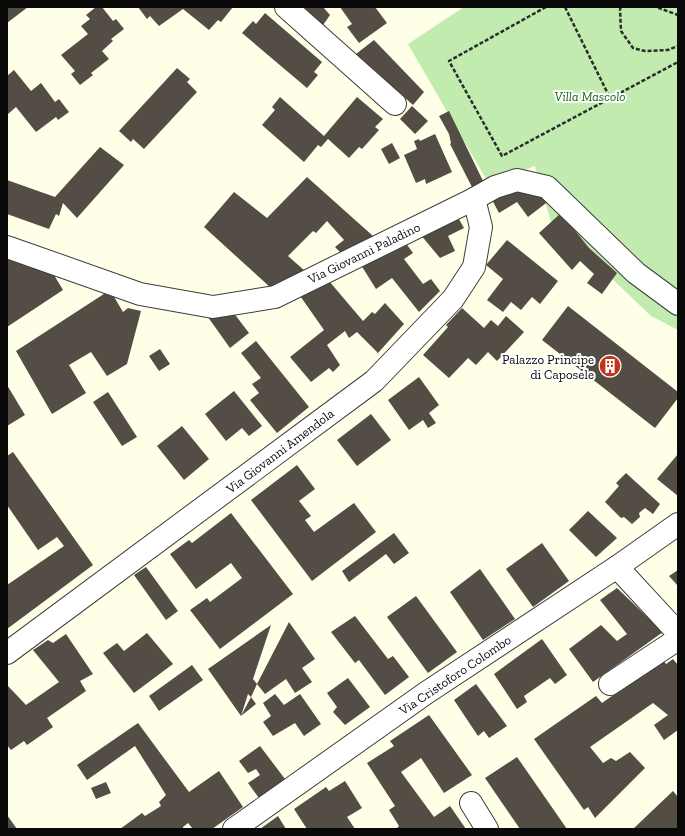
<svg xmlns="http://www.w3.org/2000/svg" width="685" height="836" viewBox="0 0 685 836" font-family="'Zilla Slab',serif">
<rect width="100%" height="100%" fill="#ffffe7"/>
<!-- green -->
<polygon fill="#c2ebaf" points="464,7 678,7 678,330 651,316 604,271 553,229 535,166 489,184 408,44"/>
<!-- building -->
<g fill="#534d46">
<polygon points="7,7 28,7 7,23"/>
<polygon points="96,7 102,7 113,21 116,19 124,29 111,39 113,41 102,51 109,59 91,73 93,75 80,85 71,74 75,71 61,55 88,34 81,26 90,19 86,15"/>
<polygon points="138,7 233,7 221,22 218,20 209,30 183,9 159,26 150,16 147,19"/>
<polygon points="298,7 323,7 330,15 321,28"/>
<polygon points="340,7 375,7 387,23 359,43 347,27 352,24"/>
<polygon points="265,13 322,62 314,72 318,75 307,88 242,33 253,21 256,24"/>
<polygon points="374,40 424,92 413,105 356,54"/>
<polygon points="177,68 190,79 187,82 197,92 144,149 133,139 131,142 119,131"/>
<polygon points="14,70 31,91 41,83 55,102 59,99 69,112 58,120 56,117 36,132 16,107 8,114 7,113 7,82 8,81 7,76"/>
<polygon points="280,97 324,136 357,97 383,119 375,127 379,130 362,149 359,147 349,158 328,139 321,147 318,145 304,162 262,125 275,110 272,107"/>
<polygon points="412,106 428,121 415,134 400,119"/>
<polygon points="449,111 484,183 473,189 450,144 451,143 449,134 439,116"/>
<polygon points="435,134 452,172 426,184 425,179 416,183 404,155 417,149 414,141 419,139 420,141"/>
<polygon points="392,143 400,158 389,164 381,149"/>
<polygon points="100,147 124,165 77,218 63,203 59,216 56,214 49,229 7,214 7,180 55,197"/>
<polygon points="307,177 373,236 342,254 335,247 344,240 327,221 316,233 313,231 288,256 305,271 271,288 204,227 234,192 267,218"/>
<polygon points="514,187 550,200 528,217 517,202 499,213 490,196"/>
<polygon points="561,213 589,248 617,273 602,294 587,283 594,274 580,261 572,270 539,233"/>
<polygon points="456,214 464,228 448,236 455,251 440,258 420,234"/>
<polygon points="507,240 558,281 540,304 532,297 521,310 511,302 503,312 487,300 503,279 486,265"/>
<polygon points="405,242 413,253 404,259 423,284 431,279 440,291 419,312 392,278 376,289 361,265"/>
<polygon points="7,259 54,275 63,290 7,327"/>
<polygon points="329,281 363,321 372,312 375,314 385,303 404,324 378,353 357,332 349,338 345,331 327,345 340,365 333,372 329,368 311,382 290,357 324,330 298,293"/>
<polygon points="110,290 123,312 128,308 141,311 127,364 107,376 91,352 69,365 86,393 52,414 16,351"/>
<polygon points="568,306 678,392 678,398 655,428 542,340"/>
<polygon points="462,308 484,328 491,320 498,326 506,316 524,332 497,361 488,352 476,365 468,358 449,378 423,355 448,327 446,325"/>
<polygon points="233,312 249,333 230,348 205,313"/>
<polygon points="256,341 309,407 277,433 250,400 259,393 252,384 261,378 241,353"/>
<polygon points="160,349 170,364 159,371 149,356"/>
<polygon points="419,377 439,405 429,413 436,423 428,428 423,420 409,430 388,400"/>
<polygon points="7,385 25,415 7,426"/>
<polygon points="234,391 262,426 249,436 242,428 226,441 205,414"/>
<polygon points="108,392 137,437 122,446 93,402"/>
<polygon points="371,414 391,440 357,466 337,440"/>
<polygon points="182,426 209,459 184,480 157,446"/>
<polygon points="13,452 93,565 7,629 7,585 64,546 57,537 38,550 7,505 7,456"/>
<polygon points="678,454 678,496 657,479"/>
<polygon points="297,465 315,489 299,501 311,516 305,520 314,532 354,503 376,532 312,581 251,500"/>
<polygon points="626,473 660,504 653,514 645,508 639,513 640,517 632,524 624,517 621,518 605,502 619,486 616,483"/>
<polygon points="588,511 617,538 596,557 569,530"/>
<polygon points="231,513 293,594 220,649 190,610 207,598 210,602 242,578 231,563 196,589 170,554 189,540 192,543"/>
<polygon points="394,533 409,553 394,564 386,554 349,582 342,571"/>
<polygon points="542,543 569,581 533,607 506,569"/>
<polygon points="146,567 178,611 166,620 134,575"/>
<polygon points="480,569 515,619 483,640 450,592"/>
<polygon points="678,570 678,586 669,576"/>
<polygon points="617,588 663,632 593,682 569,649 601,625 617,641 627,634 600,600"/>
<polygon points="416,596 457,652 428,673 387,617"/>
<polygon points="355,616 388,659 393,656 409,677 385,695 359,660 355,663 331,632"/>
<polygon points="289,622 315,659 302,668 312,682 295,693 286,679 265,694 257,684 251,697 248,694 241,716 208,669 271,625 253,679 257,684"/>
<polygon points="147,633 173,664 134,693 103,653 117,643 124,651"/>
<polygon points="66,634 93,674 80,681 86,691 47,718 53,727 27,745 24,741 11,750 7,745 7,686 8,686 26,705 59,682 33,650 48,640 53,643"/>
<polygon points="542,639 567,675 555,684 550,678 524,696 527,702 517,709 494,674"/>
<polygon points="673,659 678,665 678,730 664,740 654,725 668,715 653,703 590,747 603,763 611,758 616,761 630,752 645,768 595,818 588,807 584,810 534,739 596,696 602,703 663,660 666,664"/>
<polygon points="192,665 203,680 159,711 149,696"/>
<polygon points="348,678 370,707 345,725 333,712 337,707 327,693"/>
<polygon points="476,684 507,726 489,738 484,731 478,736 454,700"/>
<polygon points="275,694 284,705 300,694 321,724 304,736 295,723 273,736 263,722 271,716 263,703"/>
<polygon points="251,697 256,704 241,716"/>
<polygon points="429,715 472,775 444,793 421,758 401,772 434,817 450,806 466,829 396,829 399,826 389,810 395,806 367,763 394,746 390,741"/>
<polygon points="138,723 189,792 219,771 243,807 212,829 193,829 188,823 183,827 183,829 120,829 142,813 145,816 161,806 159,802 166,795 135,746 87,780 77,765"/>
<polygon points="260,746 285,779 259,798 248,783 260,775 256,769 248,773 239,761"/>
<polygon points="517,757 567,829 520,829 485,778"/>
<polygon points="345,781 362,808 347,817 355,829 307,829 294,809 326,787 329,791"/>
<polygon points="106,782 111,793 96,799 91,788"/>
<polygon points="673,791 678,797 678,829 633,829"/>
<polygon points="7,815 17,829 7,829"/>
<polygon points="278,816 286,829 260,829"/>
</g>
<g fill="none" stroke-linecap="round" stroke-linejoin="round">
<!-- minor casing -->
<g stroke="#3d3d3d" stroke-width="24">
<g id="minor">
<polyline points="286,7 395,104"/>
<polyline points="7,247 140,294 213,307 275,297 474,199 495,187 517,180 547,187 636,273 678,304"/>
<polyline points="617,567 678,633"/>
<polyline points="7,653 374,381 453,299 474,267 481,227 474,199"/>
<polyline points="610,684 678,639"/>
<polyline points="471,803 487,829"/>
<polyline points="234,829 426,693 617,567 678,524"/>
</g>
</g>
<!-- path -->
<g stroke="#2c2c2c" stroke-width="2.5" stroke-dasharray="4 2" stroke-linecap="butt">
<polyline points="546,7 449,61 502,156 678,62"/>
<polyline points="565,7 610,98"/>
<polyline points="621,7 620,9 621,31 633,48 645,51 668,50 678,46"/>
<polyline points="659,7 659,8 678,15"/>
</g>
<!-- minor -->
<use href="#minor" stroke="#fff" stroke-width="22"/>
</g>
<!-- icons -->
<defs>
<g id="building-disc" transform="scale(1.15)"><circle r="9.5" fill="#c0341c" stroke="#fff"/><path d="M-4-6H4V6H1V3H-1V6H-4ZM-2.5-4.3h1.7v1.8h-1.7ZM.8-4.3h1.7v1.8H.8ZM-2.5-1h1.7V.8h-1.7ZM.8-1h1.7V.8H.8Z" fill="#fff"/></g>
</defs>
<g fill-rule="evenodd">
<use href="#building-disc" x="610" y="366"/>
</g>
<g text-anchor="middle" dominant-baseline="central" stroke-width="4" stroke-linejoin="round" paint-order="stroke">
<!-- park labels -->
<g font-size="13" font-style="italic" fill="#196418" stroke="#fff">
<text x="590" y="96">Villa Mascolo</text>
</g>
<!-- street labels -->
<g font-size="13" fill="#0a0a0a" stroke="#fff">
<text transform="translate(364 253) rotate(-26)">Via Giovanni Paladino</text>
<text transform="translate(280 451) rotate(-37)">Via Giovanni Amendola</text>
<text transform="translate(455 675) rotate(-34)">Via Cristoforo Colombo</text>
</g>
<!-- poi labels -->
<g font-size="13" fill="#0a0a0a" stroke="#fff" text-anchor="end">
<text x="594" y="359">Palazzo Principe<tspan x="594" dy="15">di Caposele</tspan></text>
</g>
</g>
<!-- border -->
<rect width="685" height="836" fill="none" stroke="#0a0a0a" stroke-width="16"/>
</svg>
